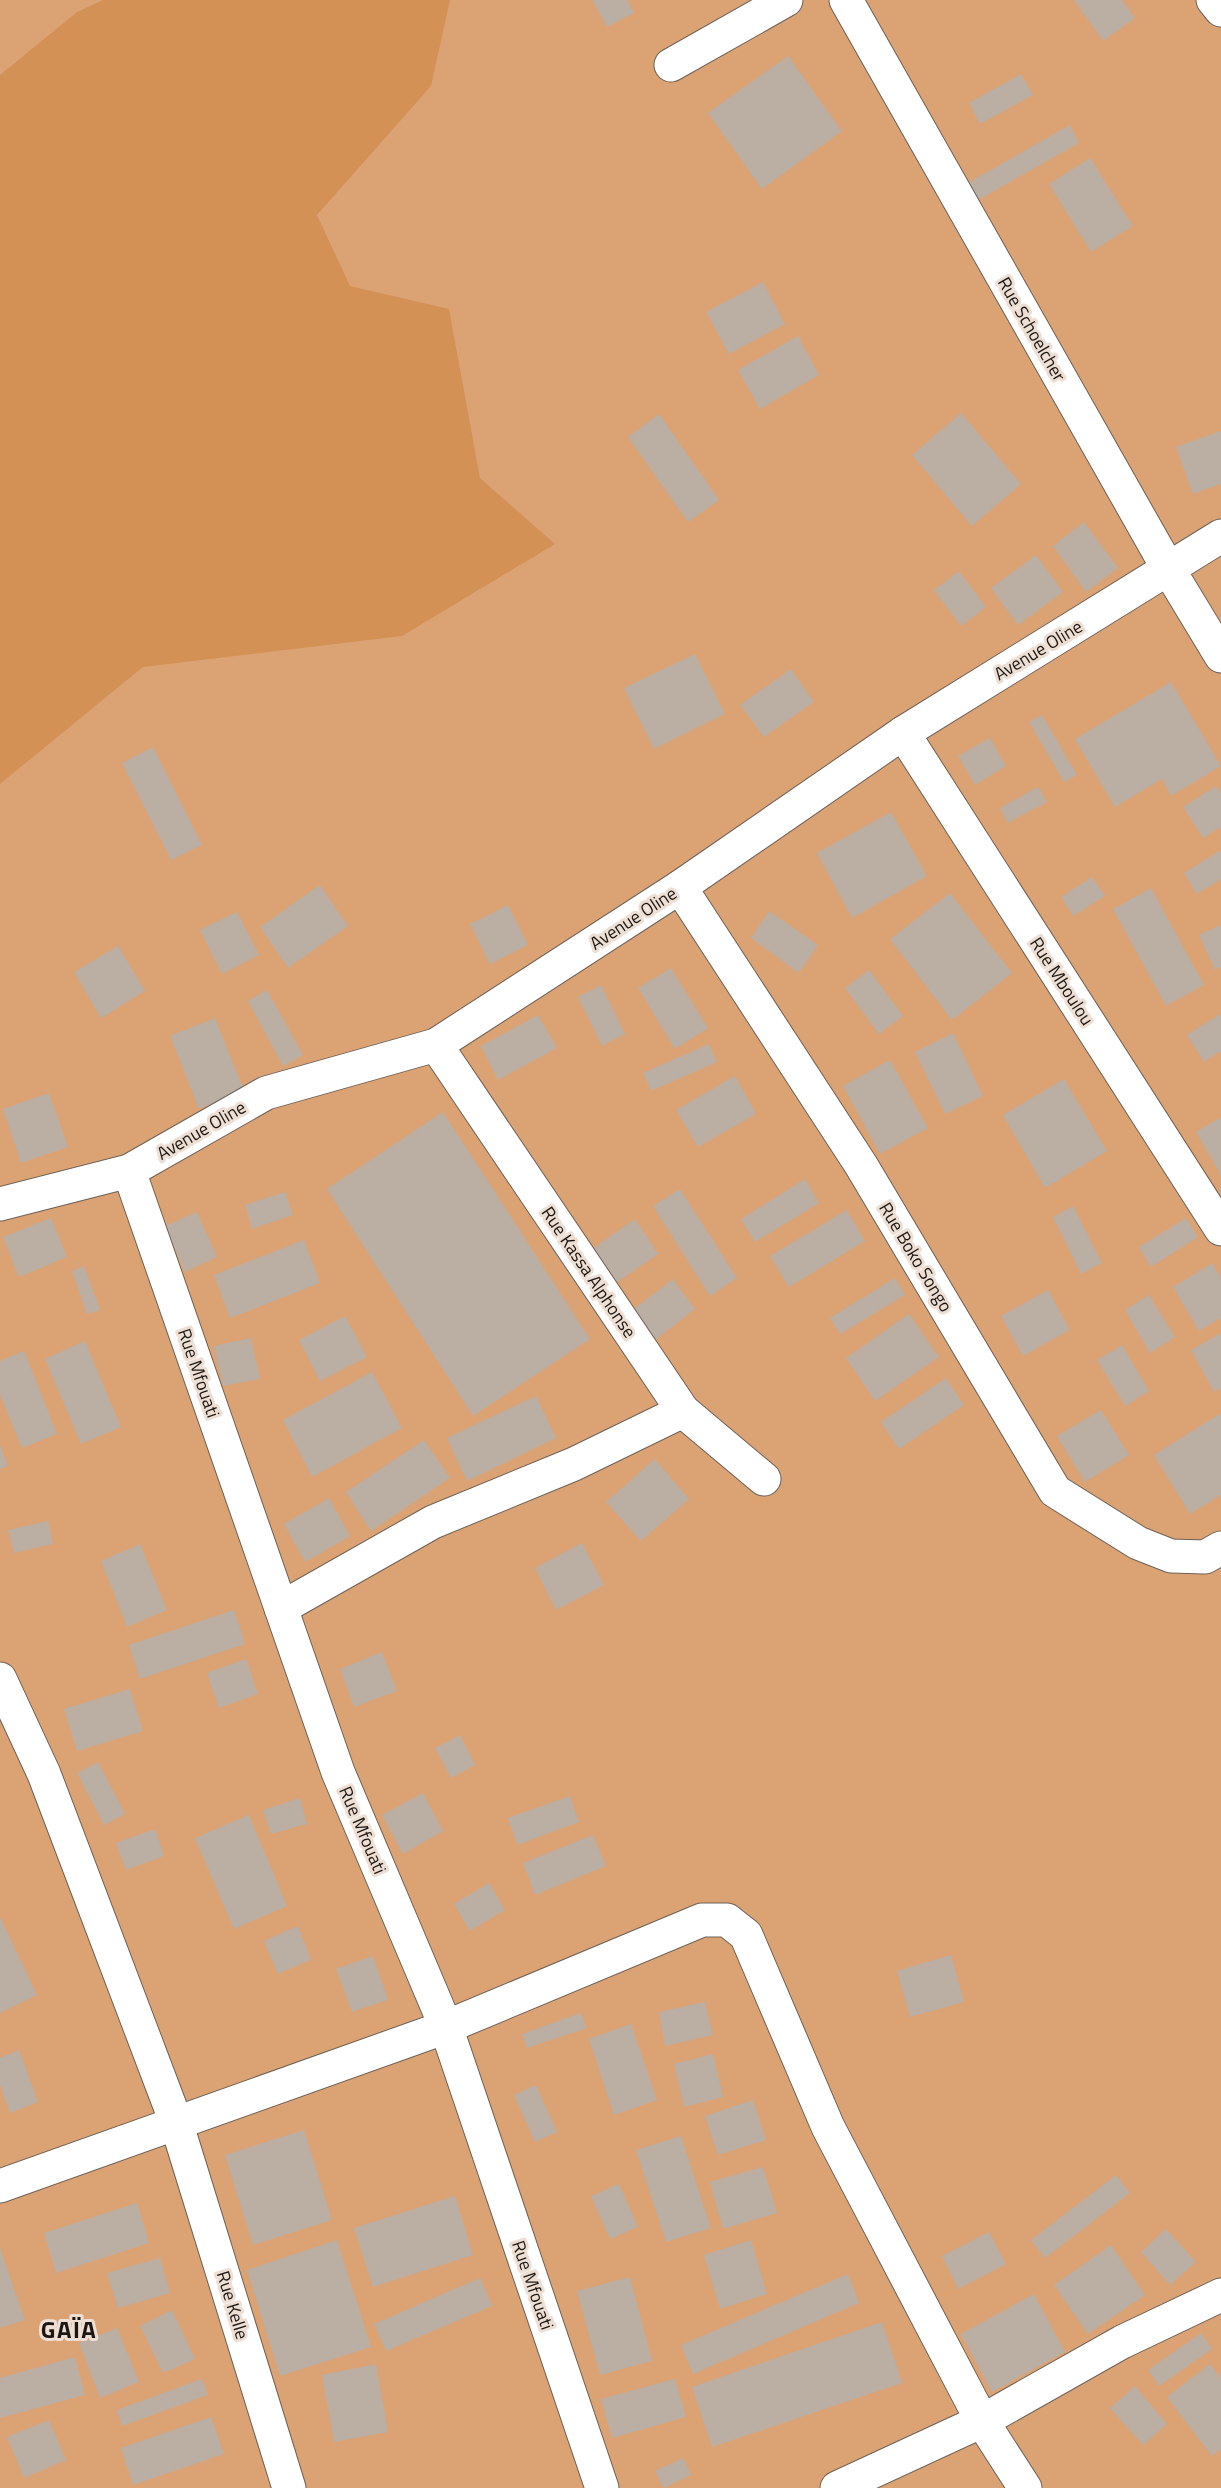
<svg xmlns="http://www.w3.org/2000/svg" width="1221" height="2488" viewBox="0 0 1221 2488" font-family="'Titillium Web',sans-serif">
<rect width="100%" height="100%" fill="#eddfd3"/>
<!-- green -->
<rect fill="#dba374" x="0" y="0" width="1221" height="2488"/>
<!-- water -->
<polygon fill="#d49156" points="103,0 450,0 431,86 317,215 350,286 449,309 480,478 555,544 402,636 143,667 0,784 0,75 77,12"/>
<!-- building -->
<g fill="#bbaea3">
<polygon points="592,0 627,0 634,13 607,27"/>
<polygon points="1074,0 1122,0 1135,18 1103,41"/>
<polygon points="788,56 842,131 762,189 708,113"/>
<polygon points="1021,74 1033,95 980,124 969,103"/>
<polygon points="1070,125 1079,143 978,200 968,183"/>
<polygon points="1090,158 1133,226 1091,252 1049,184"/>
<polygon points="763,282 785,324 729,354 706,312"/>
<polygon points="798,336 819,375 760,409 738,370"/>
<polygon points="961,413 1021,484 972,526 912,455"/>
<polygon points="659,414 719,500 688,522 628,437"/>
<polygon points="1221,431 1221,484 1193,494 1176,447"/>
<polygon points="1084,522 1118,568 1086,592 1053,546"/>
<polygon points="1036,555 1063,592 1018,625 991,588"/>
<polygon points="959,571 986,607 961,626 934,590"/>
<polygon points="695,654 725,714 654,749 624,688"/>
<polygon points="791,669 814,702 764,737 740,705"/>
<polygon points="1171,682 1221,766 1171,796 1162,779 1115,807 1075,739"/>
<polygon points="1042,715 1077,775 1064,782 1029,722"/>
<polygon points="990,738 1006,766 975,785 958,756"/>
<polygon points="153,747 202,845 171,860 122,763"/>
<polygon points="1216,786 1221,793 1221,827 1203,838 1183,807"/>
<polygon points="1038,787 1047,802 1008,823 1000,808"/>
<polygon points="891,812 927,876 852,918 817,853"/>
<polygon points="1221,850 1221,879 1197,894 1184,873"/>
<polygon points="1092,877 1105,896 1073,916 1061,897"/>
<polygon points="320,885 348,926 288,968 260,927"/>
<polygon points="1151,888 1204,985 1166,1006 1113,909"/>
<polygon points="950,893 1012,973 952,1020 890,939"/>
<polygon points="508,905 528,945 490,964 470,924"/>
<polygon points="769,911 818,945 799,973 751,938"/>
<polygon points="237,912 259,955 222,974 200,930"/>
<polygon points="1221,925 1221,967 1215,970 1199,935"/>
<polygon points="118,946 145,991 101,1018 74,972"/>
<polygon points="671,968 708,1028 675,1049 638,988"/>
<polygon points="869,970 903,1016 879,1034 845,988"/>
<polygon points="601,985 625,1034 602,1046 578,997"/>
<polygon points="267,990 303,1055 283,1066 248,1001"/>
<polygon points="1221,1014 1221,1051 1204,1062 1187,1035"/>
<polygon points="538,1015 557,1048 498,1080 481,1046"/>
<polygon points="215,1018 244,1091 199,1109 170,1036"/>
<polygon points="953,1033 983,1096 945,1114 915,1052"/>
<polygon points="709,1044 717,1062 651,1091 643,1073"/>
<polygon points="890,1060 928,1128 880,1154 843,1086"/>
<polygon points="735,1076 756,1114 698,1147 676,1110"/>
<polygon points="1064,1079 1107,1151 1045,1188 1003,1115"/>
<polygon points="49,1093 68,1147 21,1163 3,1109"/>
<polygon points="443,1112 590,1339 473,1416 327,1189"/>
<polygon points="1221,1117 1221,1175 1196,1132"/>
<polygon points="805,1179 819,1203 755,1242 741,1219"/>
<polygon points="680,1189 737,1278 710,1296 653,1206"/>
<polygon points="285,1192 293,1215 252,1229 245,1205"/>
<polygon points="1073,1206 1102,1263 1081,1274 1053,1217"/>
<polygon points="847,1210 865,1241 789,1287 770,1256"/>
<polygon points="197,1212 217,1257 185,1272 165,1226"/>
<polygon points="51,1218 67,1257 19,1277 3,1237"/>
<polygon points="1186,1218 1198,1237 1151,1267 1139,1247"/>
<polygon points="635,1219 658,1254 616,1283 592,1249"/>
<polygon points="304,1240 320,1283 230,1318 214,1275"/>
<polygon points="1212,1263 1221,1278 1221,1318 1199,1331 1173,1287"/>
<polygon points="84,1266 100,1310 87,1314 72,1271"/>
<polygon points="895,1278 905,1295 840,1334 830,1318"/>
<polygon points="673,1279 695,1309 655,1340 633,1310"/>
<polygon points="1048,1290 1070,1330 1023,1356 1001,1316"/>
<polygon points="1149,1295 1175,1337 1150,1353 1125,1310"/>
<polygon points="909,1314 939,1357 875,1401 846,1358"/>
<polygon points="345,1316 367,1357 320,1381 299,1340"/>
<polygon points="1221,1333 1221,1388 1214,1392 1191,1350"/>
<polygon points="251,1338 260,1379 223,1386 214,1346"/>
<polygon points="85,1341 121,1427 81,1444 45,1359"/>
<polygon points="1122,1345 1149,1391 1125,1406 1097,1360"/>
<polygon points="24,1351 57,1434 22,1448 0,1395 0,1361"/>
<polygon points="372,1372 402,1428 312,1477 283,1420"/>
<polygon points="946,1378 964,1405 899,1449 881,1422"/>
<polygon points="536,1396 556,1438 467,1481 447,1438"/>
<polygon points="1101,1410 1129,1455 1085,1482 1057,1436"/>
<polygon points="1221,1413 1221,1495 1190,1514 1154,1455"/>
<polygon points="424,1440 450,1478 371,1531 346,1492"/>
<polygon points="0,1445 8,1466 0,1469"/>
<polygon points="655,1459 689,1499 641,1541 606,1502"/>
<polygon points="329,1498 350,1536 305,1562 284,1524"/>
<polygon points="48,1521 53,1544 14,1553 8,1530"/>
<polygon points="582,1543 604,1585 556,1610 535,1568"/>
<polygon points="140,1544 167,1610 127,1627 101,1561"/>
<polygon points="234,1610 245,1644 140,1679 129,1645"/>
<polygon points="382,1652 397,1691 354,1707 340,1669"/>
<polygon points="246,1659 258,1694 219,1708 207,1673"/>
<polygon points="130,1689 143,1731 77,1751 64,1709"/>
<polygon points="460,1735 475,1765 451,1778 435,1748"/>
<polygon points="98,1762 125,1814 104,1825 77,1773"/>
<polygon points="423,1793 443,1831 403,1854 382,1815"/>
<polygon points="570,1796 579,1822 517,1845 508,1818"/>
<polygon points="300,1798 307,1824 271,1834 263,1810"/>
<polygon points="249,1815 287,1906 234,1929 195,1838"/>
<polygon points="155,1829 164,1856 126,1870 116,1843"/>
<polygon points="593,1835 606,1866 535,1895 523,1863"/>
<polygon points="489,1883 505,1910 470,1931 454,1904"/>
<polygon points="0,1917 37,1995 0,2013"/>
<polygon points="298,1926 311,1960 278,1974 264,1941"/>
<polygon points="951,1955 964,2002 910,2017 897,1971"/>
<polygon points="373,1956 388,2000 352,2012 336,1969"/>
<polygon points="705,2002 713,2035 665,2046 659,2012"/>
<polygon points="581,2013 587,2028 527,2048 522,2034"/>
<polygon points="631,2024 657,2100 614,2115 589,2039"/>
<polygon points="19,2050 38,2102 10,2113 0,2085 0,2058"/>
<polygon points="713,2054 723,2097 684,2107 674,2064"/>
<polygon points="536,2085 557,2132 535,2142 514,2095"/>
<polygon points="753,2100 766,2140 718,2155 705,2116"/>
<polygon points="304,2130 332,2220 253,2245 225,2155"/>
<polygon points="681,2136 711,2228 666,2242 636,2150"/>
<polygon points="763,2167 777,2213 723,2229 710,2182"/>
<polygon points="1116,2175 1130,2193 1045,2258 1031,2240"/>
<polygon points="619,2184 638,2227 610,2239 591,2196"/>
<polygon points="455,2196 473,2255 373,2287 354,2228"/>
<polygon points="137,2203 149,2243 56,2273 44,2233"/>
<polygon points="1166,2229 1196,2262 1170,2285 1141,2252"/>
<polygon points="989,2232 1006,2264 958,2289 942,2256"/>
<polygon points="337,2240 371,2347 280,2376 247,2270"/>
<polygon points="751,2240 767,2294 720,2309 704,2255"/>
<polygon points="1111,2245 1145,2295 1088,2334 1054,2285"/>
<polygon points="0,2248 25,2320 0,2328"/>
<polygon points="160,2258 170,2293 118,2308 107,2273"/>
<polygon points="848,2274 859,2303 693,2374 681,2345"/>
<polygon points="630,2277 652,2361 600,2375 577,2291"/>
<polygon points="480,2278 492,2306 386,2351 374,2324"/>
<polygon points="1034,2294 1065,2352 992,2392 961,2334"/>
<polygon points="172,2310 195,2359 163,2373 140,2326"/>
<polygon points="882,2322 902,2383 712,2447 692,2387"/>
<polygon points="117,2328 139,2382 100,2398 79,2343"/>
<polygon points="1201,2333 1212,2349 1159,2386 1148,2370"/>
<polygon points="75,2357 85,2395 0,2418 0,2378"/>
<polygon points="376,2364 388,2432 334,2442 322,2375"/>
<polygon points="1210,2364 1221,2378 1221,2449 1212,2456 1167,2397"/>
<polygon points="202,2379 208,2395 122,2426 117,2410"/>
<polygon points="675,2379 686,2417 612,2438 601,2399"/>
<polygon points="1135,2386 1167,2424 1143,2445 1110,2408"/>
<polygon points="211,2417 224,2454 133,2485 121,2448"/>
<polygon points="49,2420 66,2460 24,2478 7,2437"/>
<polygon points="683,2458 691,2475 664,2488 655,2471"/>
</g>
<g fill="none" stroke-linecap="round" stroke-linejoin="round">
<!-- street casing -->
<g stroke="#6d6157" stroke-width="35">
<g id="street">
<polyline points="846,0 1169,570 1221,656"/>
<polyline points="1213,0 1221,10"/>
<polyline points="671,65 786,0"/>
<polyline points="903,733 1221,1229"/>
<polyline points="680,887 861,1165 1055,1491 1138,1543 1171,1556 1205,1557 1221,1548"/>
<polyline points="436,1045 683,1411 764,1479"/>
<polyline points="129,1171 338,1772 446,2027 602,2488"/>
<polyline points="0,1204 129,1171 266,1093 436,1045 680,887 903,733 1221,536"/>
<polyline points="281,1608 433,1522 574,1464 683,1411"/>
<polyline points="0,1679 44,1774 176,2122 289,2488"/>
<polyline points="0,2186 446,2027 702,1920 727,1920 746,1935 828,2127 982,2421 1025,2488"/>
<polyline points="837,2488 982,2421 1122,2342 1221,2295"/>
</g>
</g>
<!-- street -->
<use href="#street" stroke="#fff" stroke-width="33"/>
</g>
<g text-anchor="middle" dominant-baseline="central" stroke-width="6" stroke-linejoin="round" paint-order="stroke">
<!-- street labels -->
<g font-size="18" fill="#1c1713" stroke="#eddfd3">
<text transform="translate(1032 329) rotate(60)">Rue Schoelcher</text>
<text transform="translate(1038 650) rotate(-31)">Avenue Oline</text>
<text transform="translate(633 918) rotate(-33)">Avenue Oline</text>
<text transform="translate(1062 981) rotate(57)">Rue Mboulou</text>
<text transform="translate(201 1130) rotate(-30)">Avenue Oline</text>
<text transform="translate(916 1257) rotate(59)">Rue Boko Songo</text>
<text transform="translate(589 1272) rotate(56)">Rue Kassa Alphonse</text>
<text transform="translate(199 1373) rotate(71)">Rue Mfouati</text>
<text transform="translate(363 1830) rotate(67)">Rue Mfouati</text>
<text transform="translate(533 2285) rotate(71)">Rue Mfouati</text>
<text transform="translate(233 2305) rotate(73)">Rue Kelle</text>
</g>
<!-- district labels -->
<g font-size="24" font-weight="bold" letter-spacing="1.5" fill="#1c1713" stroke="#eddfd3">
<text x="69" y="2329">GAÏA</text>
</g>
</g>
</svg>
